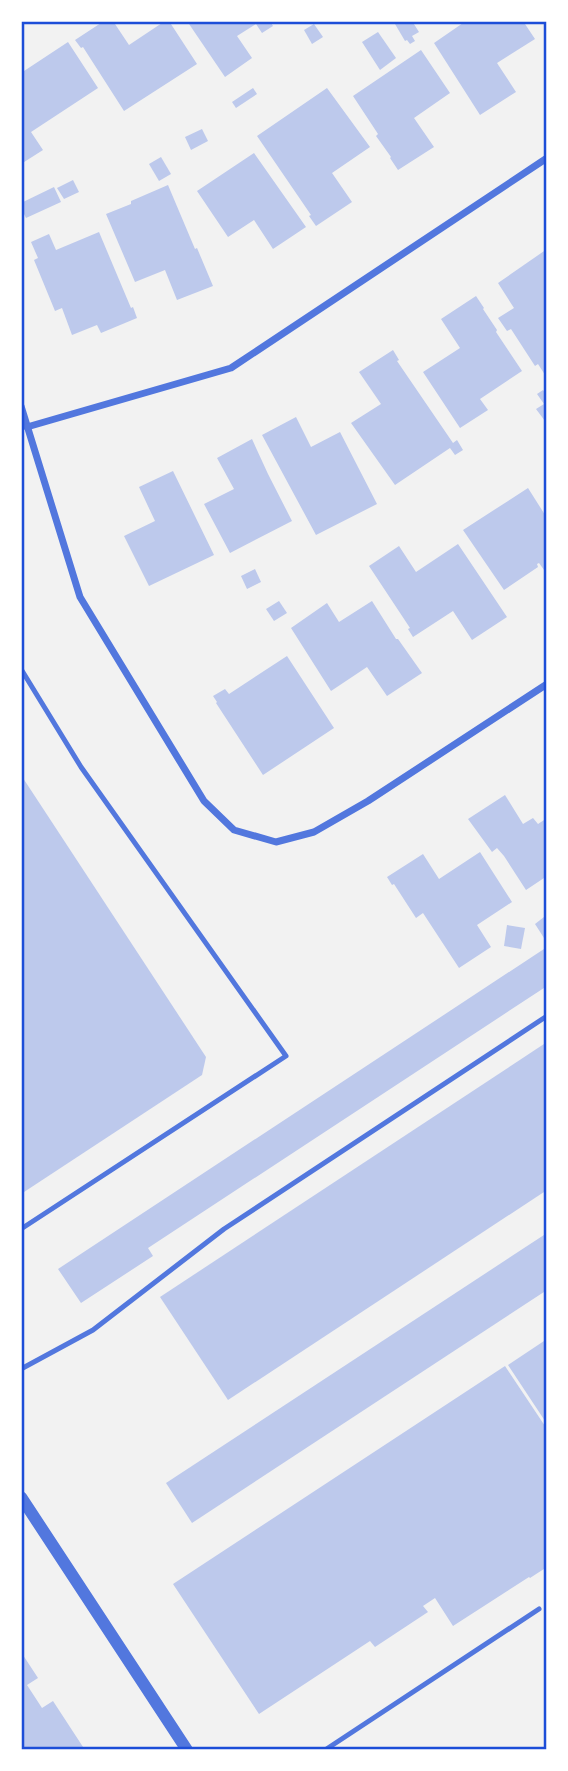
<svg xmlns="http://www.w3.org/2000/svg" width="568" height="1771" viewBox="0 0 568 1771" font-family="Roboto,sans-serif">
<rect width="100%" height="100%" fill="#f2f2f2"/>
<!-- building -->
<g fill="#bdc9ec">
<polygon points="104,21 113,21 129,45 165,21 169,21 197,64 124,111 83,47 81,48 75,40"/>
<polygon points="187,21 270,21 273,26 262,33 256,24 237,36 252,58 225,77"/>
<polygon points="401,21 412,21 419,32 412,36 415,41 410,44 407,40 405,41 395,24"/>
<polygon points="461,21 523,21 535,39 497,63 516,92 480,115 434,43 463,23"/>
<polygon points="314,24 323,37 312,44 304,30"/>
<polygon points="378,32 396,58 380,70 362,42"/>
<polygon points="68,42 98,88 31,132 43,150 21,164 21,73"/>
<polygon points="421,50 450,93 414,118 434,147 398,170 390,158 391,157 376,136 378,134 353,96"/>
<polygon points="253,88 257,94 236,108 232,102"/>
<polygon points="327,88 370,147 332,173 352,202 316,226 309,216 311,215 257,136"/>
<polygon points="202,129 208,141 191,150 185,137"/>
<polygon points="254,153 306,227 273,249 254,220 228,237 197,191"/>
<polygon points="161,157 171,174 159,181 149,164"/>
<polygon points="73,180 79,192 64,199 57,188"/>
<polygon points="168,185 195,249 197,248 213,286 177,300 165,270 135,282 106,214 131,204 131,201"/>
<polygon points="54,187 61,202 26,218 21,208 21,203"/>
<polygon points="99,232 131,308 133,307 137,318 101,333 97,325 72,335 62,308 55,311 34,260 38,258 31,242 49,234 56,250"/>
<polygon points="547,249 547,378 538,364 535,366 511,329 507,331 498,318 514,308 498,283"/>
<polygon points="476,296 484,308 483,309 497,330 496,332 522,371 480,399 488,410 460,428 423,372 460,348 441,319"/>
<polygon points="393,350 399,360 397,361 453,443 457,440 463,450 455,455 450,448 395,485 351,423 381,404 359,372"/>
<polygon points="543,390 547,395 547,420 545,421 536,409 544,404 537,394"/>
<polygon points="296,417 311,447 340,432 377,504 316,535 262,435"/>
<polygon points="252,439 268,474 292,521 230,553 204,504 234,489 217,458"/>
<polygon points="173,471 214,555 149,586 124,536 155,521 139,487"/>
<polygon points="528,488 547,518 547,574 539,563 537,564 538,567 504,590 463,530"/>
<polygon points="458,544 507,617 472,640 453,611 413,637 408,629 410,628 369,566 399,546 416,572"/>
<polygon points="255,569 261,582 247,589 241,576"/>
<polygon points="279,601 287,613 274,621 266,609"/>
<polygon points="372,601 396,639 398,639 422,673 387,696 367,667 331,691 291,628 327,603 339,622"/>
<polygon points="287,656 334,728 263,775 216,703 217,702 213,696 225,689 229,694"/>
<polygon points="21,775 206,1057 202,1075 21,1194"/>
<polygon points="505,795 523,824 533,818 538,824 547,818 547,876 526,890 504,856 497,848 492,852 468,819"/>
<polygon points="480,852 512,902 477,925 491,947 459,968 423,913 416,918 394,884 392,885 387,877 423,854 439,879"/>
<polygon points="544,917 547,922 547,936 544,938 535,924"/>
<polygon points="507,925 525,928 521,949 504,946"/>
<polygon points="547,947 547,986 148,1248 153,1256 81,1303 58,1269"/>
<polygon points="547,1042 547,1190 228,1400 160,1297"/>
<polygon points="547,1233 547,1290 192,1523 166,1483"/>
<polygon points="547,1339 547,1424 508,1365"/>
<polygon points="505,1366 547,1429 547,1567 530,1578 529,1577 453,1626 435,1598 423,1606 428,1612 375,1647 370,1641 259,1714 173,1584"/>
<polygon points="21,1652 38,1678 27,1685 42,1708 53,1701 85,1750 21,1750"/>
</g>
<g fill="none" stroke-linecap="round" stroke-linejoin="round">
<!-- service -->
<g stroke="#5277de" stroke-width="5">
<polyline points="21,669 81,767 286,1056 21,1229"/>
<polyline points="21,1369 93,1330 224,1229 547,1016"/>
<polyline points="325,1750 539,1609"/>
<polyline points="545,1750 547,1748"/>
</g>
<!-- minor -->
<g stroke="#5277de" stroke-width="7">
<polyline points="21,406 80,597 204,801 234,830 276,842 314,832 368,801 547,684"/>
<polyline points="27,427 231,368 547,158"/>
</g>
<!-- tertiary -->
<polyline stroke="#5277de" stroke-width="12" points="21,1497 187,1750"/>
</g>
<!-- border -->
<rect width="568" height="1771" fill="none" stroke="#ffffff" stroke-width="46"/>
<rect x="23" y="23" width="522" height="1725" fill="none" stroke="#1d4ed8" stroke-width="2.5"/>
</svg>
